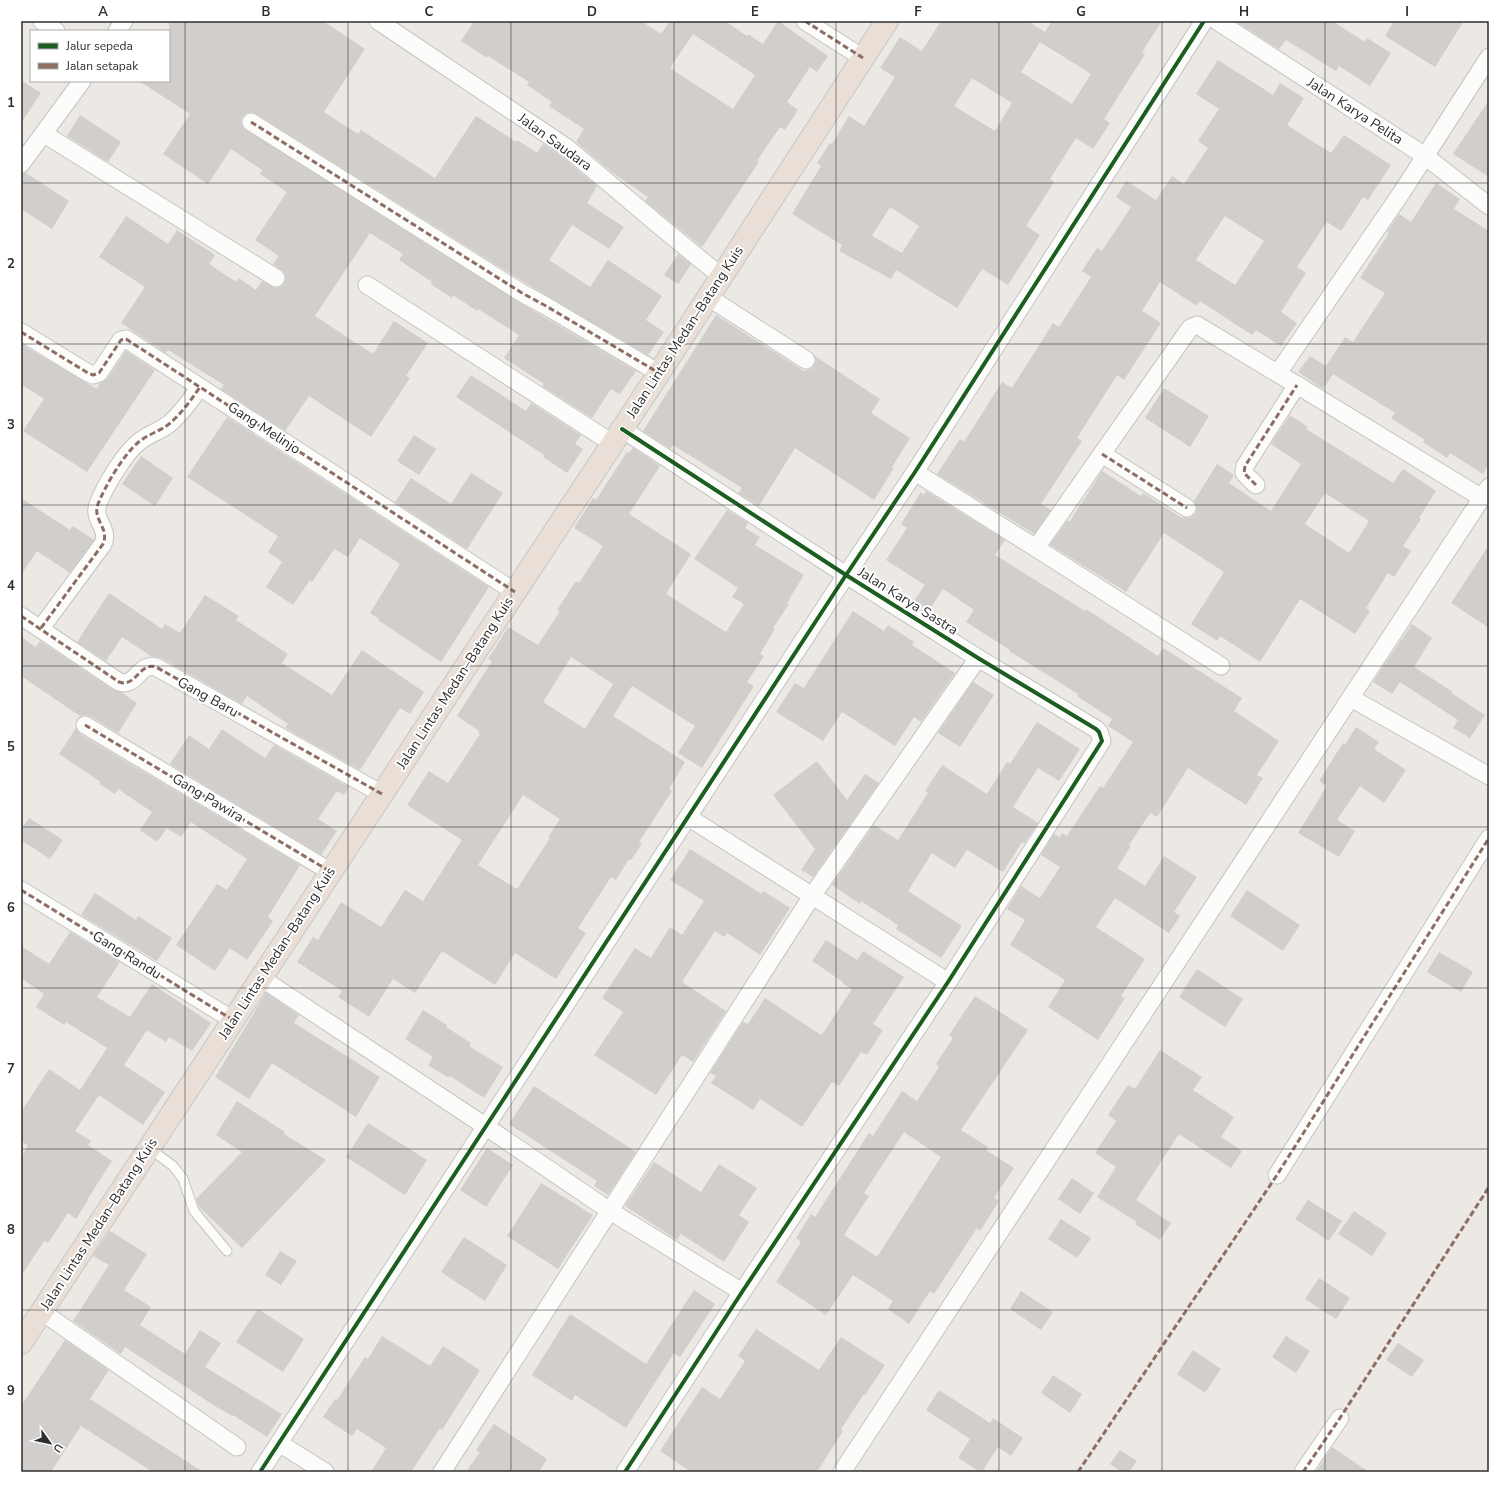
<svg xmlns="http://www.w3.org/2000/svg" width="1510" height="1493" viewBox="0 0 1510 1493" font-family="'Nunito Sans',sans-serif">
<rect width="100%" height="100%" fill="#ece8e4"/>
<!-- building -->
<g fill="#d1cecb" fill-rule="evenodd">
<polygon points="169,21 323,21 365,49 324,112 358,134 361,130 435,178 476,116 516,142 517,140 537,153 543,144 560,155 597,186 587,203 624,227 609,249 572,225 549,260 590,287 608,260 662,296 646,320 664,332 648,355 527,284 256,114 252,112 247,113 243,116 241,121 242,126 246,130 517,301 636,371 620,394 611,389 592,418 542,386 544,384 504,358 519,335 478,309 477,311 453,295 452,298 431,284 432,282 399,260 403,254 370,233 315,316 373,354 394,321 428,343 406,376 410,378 371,437 309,396 285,431 221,389 224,385 168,350 166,353 121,323 145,287 99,257 126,216 168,244 177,230 215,255 209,264 236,282 239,278 256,290 262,281 276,288 281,287 284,284 286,279 285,273 273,264 279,256 255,240 287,192 260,174 262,170 231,149 208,184 163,154 190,114 139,81 169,81"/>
<path d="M 474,21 L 641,21 L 661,34 L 670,21 L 725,21 L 747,36 L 748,34 L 763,44 L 778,21 L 828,56 L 817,72 L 810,67 L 787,102 L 798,110 L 785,130 L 780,127 L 757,161 L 759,162 L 702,247 L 645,201 L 648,197 L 613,173 L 576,142 L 584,129 L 549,106 L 552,102 L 527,85 L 529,82 L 488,56 L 487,58 L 461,41 ZM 693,34 L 755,75 L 733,109 L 670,68 Z"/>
<path d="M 941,21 L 1028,21 L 1045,32 L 1052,21 L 1162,21 L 1142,52 L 1145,54 L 1104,119 L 1110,123 L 1093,149 L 1076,138 L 1050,179 L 1054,182 L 1026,226 L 1040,235 L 1008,285 L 982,269 L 957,308 L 896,270 L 891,279 L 839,251 L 842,245 L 792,214 L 821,166 L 817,163 L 830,143 L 832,144 L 849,116 L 864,126 L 895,77 L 880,68 L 900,37 L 922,51 ZM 1040,42 L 1091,74 L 1072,104 L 1021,72 ZM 972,78 L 1012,103 L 995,131 L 954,106 ZM 890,207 L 919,226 L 902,253 L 872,236 Z"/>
<polygon points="1235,21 1332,21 1365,42 1367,38 1391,53 1370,86 1339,66 1336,71 1286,40 1279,49"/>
<polygon points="1394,21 1464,21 1435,67 1385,36"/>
<path d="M 1218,60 L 1273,95 L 1280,83 L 1304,98 L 1287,125 L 1331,153 L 1344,135 L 1391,165 L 1368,200 L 1363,197 L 1341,231 L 1327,222 L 1297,267 L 1306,273 L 1281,312 L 1297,323 L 1281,346 L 1256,330 L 1252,335 L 1200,301 L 1197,306 L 1160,282 L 1142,311 L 1161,323 L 1124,380 L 1117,375 L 1077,438 L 1082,441 L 1041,504 L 1051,510 L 1034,534 L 937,474 L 960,439 L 964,442 L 1002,382 L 1012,388 L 1053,323 L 1059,327 L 1091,277 L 1082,271 L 1097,248 L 1102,251 L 1131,207 L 1116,197 L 1126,181 L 1156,200 L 1172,176 L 1184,184 L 1208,148 L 1198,141 L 1219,109 L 1196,94 ZM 1225,216 L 1264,241 L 1235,285 L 1196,260 Z"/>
<polygon points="21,80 41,93 21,123"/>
<polygon points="1489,100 1489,177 1453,154"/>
<polygon points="80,115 121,142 108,162 67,136"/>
<polygon points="26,173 69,201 52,229 21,209 21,174"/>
<polygon points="1436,183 1460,199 1454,209 1489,231 1489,464 1483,474 1450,453 1447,458 1423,442 1425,440 1391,418 1395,413 1333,374 1323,389 1298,372 1310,356 1326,366 1345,337 1353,342 1385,293 1360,278 1389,233 1387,232 1399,214 1411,222"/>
<polygon points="678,254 691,264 678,284 664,275"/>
<polygon points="716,315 804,371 811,369 814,366 816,361 815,356 880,399 871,413 910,438 892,467 894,468 874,500 795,448 759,506 738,493 742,488 673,445 671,449 643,431"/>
<polygon points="21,344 97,389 100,383 107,379 126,351 155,370 87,472 23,431 44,399 21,384"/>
<polygon points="471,375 526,411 531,403 581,435 575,444 583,449 567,473 543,457 544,455 456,397"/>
<polygon points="1164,388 1209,416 1190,447 1145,418"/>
<path d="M 1290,415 L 1308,427 L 1306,429 L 1393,483 L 1403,469 L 1436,491 L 1419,518 L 1421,519 L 1403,546 L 1411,551 L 1394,577 L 1388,573 L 1366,608 L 1370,611 L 1355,634 L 1300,599 L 1260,662 L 1220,636 L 1217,641 L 1191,624 L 1224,572 L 1164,533 L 1126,592 L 1050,545 L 1067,521 L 1070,521 L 1102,471 L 1141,496 L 1143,493 L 1182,518 L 1183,517 L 1187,518 L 1192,517 L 1196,513 L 1197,508 L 1194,501 L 1217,464 L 1234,475 L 1229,483 L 1271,511 L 1301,464 L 1271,444 ZM 1325,493 L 1369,521 L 1349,553 L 1305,524 Z"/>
<polygon points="227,417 489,587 441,662 378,620 379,619 370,613 400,564 360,538 348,557 334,549 312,582 310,580 293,605 266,587 282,562 268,552 278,536 187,477"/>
<polygon points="414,435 436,449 419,475 397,461"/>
<path d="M 633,448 L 660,466 L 629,514 L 691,554 L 666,594 L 726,632 L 744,604 L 732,597 L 738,588 L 694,559 L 727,510 L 748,523 L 745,528 L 760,537 L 755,545 L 804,575 L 787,603 L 789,604 L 773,628 L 775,629 L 760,654 L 764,656 L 747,682 L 754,686 L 702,768 L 678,753 L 695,726 L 632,686 L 613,716 L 685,762 L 669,789 L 672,791 L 639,842 L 642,844 L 631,860 L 629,859 L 616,880 L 611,877 L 578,928 L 586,933 L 556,979 L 515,953 L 495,985 L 442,951 L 415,993 L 393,979 L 369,1017 L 338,997 L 342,991 L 297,962 L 313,937 L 318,940 L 341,902 L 381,927 L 405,890 L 423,901 L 462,840 L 407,805 L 429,771 L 448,783 L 480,734 L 478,733 L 479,731 L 457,716 L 492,661 L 488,659 L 508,627 L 538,645 L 560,611 L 557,610 L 576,581 L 579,583 L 603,546 L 574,528 L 593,498 L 596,500 L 627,452 L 629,453 ZM 571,657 L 613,684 L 585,729 L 543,702 ZM 523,795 L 560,819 L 548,837 L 550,838 L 517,889 L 478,865 Z"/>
<polygon points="141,456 173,478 155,506 122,484"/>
<polygon points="471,473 503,493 467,549 395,502 411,478 451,504"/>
<polygon points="926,491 1005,540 995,555 1085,611 1086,609 1158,656 1163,648 1242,698 1234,711 1279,741 1257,775 1263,778 1246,805 1188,768 1157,817 1150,813 1129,845 1131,846 1117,868 1145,886 1164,856 1197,877 1174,912 1180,916 1169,933 1115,898 1096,927 1145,959 1121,996 1125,998 1098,1040 1048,1007 1065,980 1010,945 1025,920 1007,909 1021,886 1040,898 1060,867 1041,855 1054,834 1060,837 1062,833 1067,836 1100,786 1103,788 1133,742 1108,726 1112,719 1077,696 1078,694 1009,651 1010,650 966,622 974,610 943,589 929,610 914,601 925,585 886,560 907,528 901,524 921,492 924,495"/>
<polygon points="21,498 70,530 73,526 94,540 70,573 37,551 21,575"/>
<polygon points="1489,545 1489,628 1451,603"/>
<polygon points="109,593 162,629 165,624 180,633 205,595 239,616 236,620 288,654 282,663 332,695 362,650 424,692 410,714 400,708 360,770 285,728 288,724 247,696 242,704 161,658 151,656 122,637 106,661 77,642"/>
<polygon points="853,611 884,631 888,625 914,642 912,645 955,673 921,722 914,717 895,746 842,712 823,741 776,712 795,683 804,688"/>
<polygon points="1412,624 1432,638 1414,667 1453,692 1451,693 1485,715 1470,738 1453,728 1458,720 1400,682 1392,694 1373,682"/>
<polygon points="21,637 36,647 40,641 113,690 121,692 137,703 118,733 90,716 85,715 80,716 21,676"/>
<polygon points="973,682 994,695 960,747 938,733"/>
<polygon points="1037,722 1080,749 1059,781 1038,768 1013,807 1038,823 1024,844 1022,842 1003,872 967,850 955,868 932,853 908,891 962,926 941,958 896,929 898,925 861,901 860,904 832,885 874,825 898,840 928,793 925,791 942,765 987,794 1007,762 1010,764"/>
<polygon points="1356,727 1379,742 1374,749 1406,770 1384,803 1360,786 1337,820 1355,831 1339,857 1298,833 1327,786 1319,781 1343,743 1345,745"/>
<polygon points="76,728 80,734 300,865 268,917 273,921 247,960 230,948 215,971 176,945 217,884 227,890 247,859 191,822 181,837 167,828 157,842 140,830 152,812 118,789 115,794 99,784 101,782 59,754"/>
<polygon points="222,729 265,758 274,745 349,787 344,795 337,791 318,819 337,831 321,855 170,764 189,735 209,749"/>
<polygon points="817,761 847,800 865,774 879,783 813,877 801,870 815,849 773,795"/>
<polygon points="29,818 63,840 50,859 21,840 21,829"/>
<polygon points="690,849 762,894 763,891 790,908 760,955 727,933 724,937 715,931 682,982 726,1011 693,1062 682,1055 656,1095 594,1055 623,1012 602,998 635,948 651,958 670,927 682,935 704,901 670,880"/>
<polygon points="1247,890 1300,925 1283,951 1230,916"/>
<polygon points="95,893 136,920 138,916 172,938 157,961 81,915"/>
<polygon points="70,932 120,962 97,997 130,1017 152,984 211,1023 192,1051 169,1037 166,1042 147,1030 124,1065 165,1092 143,1125 99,1095 75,1131 91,1141 88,1145 112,1161 87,1200 88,1200 76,1219 68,1213 48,1243 44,1241 21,1276 21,1157 28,1146 21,1141 21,1112 49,1069 80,1090 107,1048 66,1022 64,1025 36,1007 44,994 21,978 21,946 49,964"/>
<polygon points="826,940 857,960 863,951 904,977 873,1024 883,1030 867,1055 861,1052 839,1086 832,1082 802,1127 760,1099 753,1110 711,1083 716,1076 710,1073 743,1022 748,1024 765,998 821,1035 823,1033 852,989 842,983 843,982 812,961"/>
<polygon points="1439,952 1473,972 1461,992 1427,972"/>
<polygon points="1197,969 1243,999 1225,1027 1179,997"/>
<polygon points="266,993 299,1015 294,1023 380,1077 356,1117 272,1063 249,1099 215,1077"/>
<path d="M 975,996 L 1028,1030 L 961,1130 L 988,1147 L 986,1150 L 1014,1168 L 994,1198 L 999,1201 L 980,1231 L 977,1228 L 934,1294 L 930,1291 L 909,1324 L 888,1309 L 893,1301 L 853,1275 L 826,1315 L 776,1282 L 801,1242 L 796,1238 L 811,1214 L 815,1217 L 869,1133 L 873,1136 L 902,1091 L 917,1101 L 939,1067 L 936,1064 L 953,1038 L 949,1035 ZM 904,1132 L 941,1157 L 877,1257 L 844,1235 L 869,1196 L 864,1193 Z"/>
<polygon points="423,1010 447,1025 446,1027 471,1043 469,1046 503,1067 484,1098 450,1076 449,1078 428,1065 433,1057 405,1039"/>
<polygon points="1160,1050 1202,1077 1193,1090 1234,1117 1221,1137 1242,1151 1231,1168 1179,1134 1136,1200 1171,1223 1160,1240 1135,1224 1137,1222 1097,1197 1116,1167 1095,1153 1116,1121 1108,1115 1128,1085 1135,1089"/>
<polygon points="534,1086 636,1152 608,1195 594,1186 597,1181 509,1124"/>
<polygon points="237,1101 285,1132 284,1134 326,1160 242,1248 199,1207 196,1199 242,1152 216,1135"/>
<polygon points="368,1123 427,1160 405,1195 346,1157"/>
<polygon points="487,1148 513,1165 486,1207 460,1190"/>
<polygon points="654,1162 701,1192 719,1164 757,1188 739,1215 749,1222 724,1262 681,1234 677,1240 625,1206"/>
<polygon points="1072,1178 1094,1193 1080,1214 1058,1199"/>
<polygon points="541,1183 593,1215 558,1269 507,1236"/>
<polygon points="1308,1200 1342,1221 1329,1241 1295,1219"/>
<polygon points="1354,1211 1387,1233 1372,1256 1338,1234"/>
<polygon points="1061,1219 1091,1238 1077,1258 1048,1239"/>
<polygon points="110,1231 147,1254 124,1290 151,1307 140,1325 185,1354 200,1330 221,1343 205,1367 282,1414 267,1437 233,1415 232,1416 215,1406 125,1347 121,1354 73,1321 109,1265 93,1256"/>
<polygon points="464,1237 507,1265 485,1301 441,1272"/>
<polygon points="280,1251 297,1261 281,1285 265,1275"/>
<polygon points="1319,1278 1350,1298 1336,1319 1305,1299"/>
<polygon points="694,1290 715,1304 680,1357 674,1353 626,1428 575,1395 572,1401 532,1375 570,1314 646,1364"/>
<polygon points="1021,1291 1053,1312 1041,1330 1010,1309"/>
<polygon points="258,1309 304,1339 283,1372 236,1342"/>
<polygon points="756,1329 819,1370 841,1337 885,1365 865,1395 864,1394 841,1429 843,1431 817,1472 691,1472 660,1451 702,1387 720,1399 745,1361 738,1356"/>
<polygon points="382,1336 430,1366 443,1346 480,1370 442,1430 440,1428 411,1472 371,1472 386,1448 357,1429 352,1436 323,1417 335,1399 337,1400 365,1357 368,1359"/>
<polygon points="1286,1336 1310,1351 1296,1373 1272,1357"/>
<polygon points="65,1340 109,1370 90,1399 203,1472 153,1472 81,1426 51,1472 21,1472 21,1406"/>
<polygon points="1398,1343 1424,1360 1412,1377 1386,1360"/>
<polygon points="1193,1350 1221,1369 1205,1393 1177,1374"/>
<polygon points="1053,1375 1082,1394 1070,1413 1041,1393"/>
<polygon points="939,1390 990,1423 993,1418 1023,1438 1011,1456 998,1447 982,1472 980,1472 958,1458 970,1439 926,1410"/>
<polygon points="494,1424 547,1459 539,1472 466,1472 480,1452 476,1450"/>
<polygon points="1332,1447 1369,1472 1316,1472"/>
<polygon points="1120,1450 1137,1461 1129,1472 1122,1472 1110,1464"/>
</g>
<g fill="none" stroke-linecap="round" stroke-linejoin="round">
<!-- lane casing -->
<g stroke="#c5c4c5" stroke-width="11">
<polyline id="lane" points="149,1148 173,1166 183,1179 194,1211 227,1251"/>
</g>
<!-- street casing -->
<g stroke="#c5c4c5" stroke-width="19">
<g id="street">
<polyline points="42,21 56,31"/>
<polyline points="378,21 566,147 661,227 722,277"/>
<polyline points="805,21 863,58"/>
<polyline points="1217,21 1425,156 1489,206"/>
<polyline points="117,31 124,21"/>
<polyline points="251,122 522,293 546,306 659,373"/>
<polyline points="44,134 276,278"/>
<polyline points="21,164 82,81"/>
<polyline points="367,285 612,443"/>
<polyline points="708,297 806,360"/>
<polyline points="21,332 88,373 93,375 99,373 121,340 126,339 515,592"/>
<polyline points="1278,373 1402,192 1489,57"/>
<polyline points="622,429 846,575 978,658 1096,729 1099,732 1102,741 948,982 742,1292 625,1472"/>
<polyline points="1102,454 1187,508"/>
<polyline points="915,472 1036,548 1190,328 1197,325 1297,385 1482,498"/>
<polyline points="1256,485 1244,473 1245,466 1297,385"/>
<polyline points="1036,548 1221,666"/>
<path d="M 21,616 L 119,682 C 136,688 139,662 156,667 L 382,794"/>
<path d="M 41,628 L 103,544 C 110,528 92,520 98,504 C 105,486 125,452 140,441 C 149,434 160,431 169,424 C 181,414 191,400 200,387"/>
<polyline points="1351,698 1489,776"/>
<polyline points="85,725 331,872"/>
<polyline points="688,817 948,982"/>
<polyline points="21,890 233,1020"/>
<polyline points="261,978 485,1126 610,1211 742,1292"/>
<polyline points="1277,1175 1489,838"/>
<polyline points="42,1312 237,1447"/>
<polyline points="279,1443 325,1472"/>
<polyline points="260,1472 846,575 915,472 1204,21"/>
<polyline points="442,1472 812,896 978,658"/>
<polyline points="842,1472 1489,487"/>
<polyline points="1303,1472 1340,1418"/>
</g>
</g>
<!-- highway casing -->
<g stroke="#c6c5c4" stroke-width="24">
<polyline id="highway" points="21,1343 659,373 887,21"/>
</g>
<!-- lane -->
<use href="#lane" stroke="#fcfcfb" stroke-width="9"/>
<!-- street -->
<use href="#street" stroke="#fcfcfb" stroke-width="17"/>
<!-- highway -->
<use href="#highway" stroke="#eadfd6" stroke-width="22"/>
<!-- quiet -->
<g stroke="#8d6e63" stroke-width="3" stroke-dasharray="6 3" stroke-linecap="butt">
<polyline points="805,21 863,58"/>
<polyline points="251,122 522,293 546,306 659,373"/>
<polyline points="21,332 88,373 93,375 99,373 121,340 126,339 515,592"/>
<polyline points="1102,454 1187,508"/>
<polyline points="1256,485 1244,473 1245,466 1297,385"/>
<path d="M 21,616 L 119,682 C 136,688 139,662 156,667 L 382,794"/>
<path d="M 41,628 L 103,544 C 110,528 92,520 98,504 C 105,486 125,452 140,441 C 149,434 160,431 169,424 C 181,414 191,400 200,387"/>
<polyline points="85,725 331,872"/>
<polyline points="21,890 233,1020"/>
<polyline points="1078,1472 1277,1175 1489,838"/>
<polyline points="1303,1472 1340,1418 1489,1187"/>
</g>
<!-- cycleway casing -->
<g stroke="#fff" stroke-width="6">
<g id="cycleway">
<polyline points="622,429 846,575 978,658 1096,729 1099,732 1102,741 948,982 742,1292 625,1472"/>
<polyline points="260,1472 846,575 915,472 1204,21"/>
</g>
</g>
<!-- cycleway -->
<use href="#cycleway" stroke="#1b5e20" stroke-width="4"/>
</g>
<!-- grid -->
<path fill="none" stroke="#2e2e2e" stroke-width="1" stroke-opacity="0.55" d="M 185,21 L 185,1472M 348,21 L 348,1472M 511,21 L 511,1472M 674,21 L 674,1472M 836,21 L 836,1472M 999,21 L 999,1472M 1162,21 L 1162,1472M 1325,21 L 1325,1472M 21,183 L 1489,183M 21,344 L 1489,344M 21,505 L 1489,505M 21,666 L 1489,666M 21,827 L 1489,827M 21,988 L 1489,988M 21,1149 L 1489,1149M 21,1310 L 1489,1310"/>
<g text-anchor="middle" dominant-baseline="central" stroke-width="4" stroke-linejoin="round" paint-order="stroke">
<!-- street labels -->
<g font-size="14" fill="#2e2e2e" stroke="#fff">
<text transform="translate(1355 111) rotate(33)">Jalan Karya Pelita</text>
<text transform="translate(555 142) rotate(36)">Jalan Saudara</text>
<text transform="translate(685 332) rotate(-57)">Jalan Lintas Medan–Batang Kuis</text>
<text transform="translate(264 428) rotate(33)">Gang Melinjo</text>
<text transform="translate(908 601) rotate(32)">Jalan Karya Sastra</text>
<text transform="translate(455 683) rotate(-57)">Jalan Lintas Medan–Batang Kuis</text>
<text transform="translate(208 697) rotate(29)">Gang Baru</text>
<text transform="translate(208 798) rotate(31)">Gang Pawira</text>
<text transform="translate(277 953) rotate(-57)">Jalan Lintas Medan–Batang Kuis</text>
<text transform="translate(127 955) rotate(32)">Gang Randu</text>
<text transform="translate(99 1224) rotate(-57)">Jalan Lintas Medan–Batang Kuis</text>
</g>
</g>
<!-- border -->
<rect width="1510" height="1493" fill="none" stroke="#ffffff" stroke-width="44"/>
<!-- legend -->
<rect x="30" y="30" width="140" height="52" fill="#ffffff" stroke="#ababab"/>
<rect x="38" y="43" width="20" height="6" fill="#1b5e20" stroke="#ababab"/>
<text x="66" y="50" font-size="12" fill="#2e2e2e">Jalur sepeda</text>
<rect x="38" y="63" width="20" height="6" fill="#8d6e63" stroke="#ababab"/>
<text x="66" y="70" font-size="12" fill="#2e2e2e">Jalan setapak</text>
<!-- north arrow -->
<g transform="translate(50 1443) rotate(123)" stroke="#ffffff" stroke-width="3" paint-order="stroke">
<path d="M0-3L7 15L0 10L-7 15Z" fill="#2e2e2e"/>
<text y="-6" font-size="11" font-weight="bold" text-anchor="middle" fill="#2e2e2e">U</text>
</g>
<rect x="22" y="22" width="1466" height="1449" fill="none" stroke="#2e2e2e" stroke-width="1.5"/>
<g font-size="13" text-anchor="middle" font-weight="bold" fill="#2e2e2e">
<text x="103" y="16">A</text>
<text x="266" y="16">B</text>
<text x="429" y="16">C</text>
<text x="592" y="16">D</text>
<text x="755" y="16">E</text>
<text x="918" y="16">F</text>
<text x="1081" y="16">G</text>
<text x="1244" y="16">H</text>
<text x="1407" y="16">I</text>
<text x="11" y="107">1</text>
<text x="11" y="268">2</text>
<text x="11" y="429">3</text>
<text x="11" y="590">4</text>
<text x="11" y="751">5</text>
<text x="11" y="912">6</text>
<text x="11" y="1073">7</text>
<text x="11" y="1234">8</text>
<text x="11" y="1395">9</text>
</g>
</svg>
